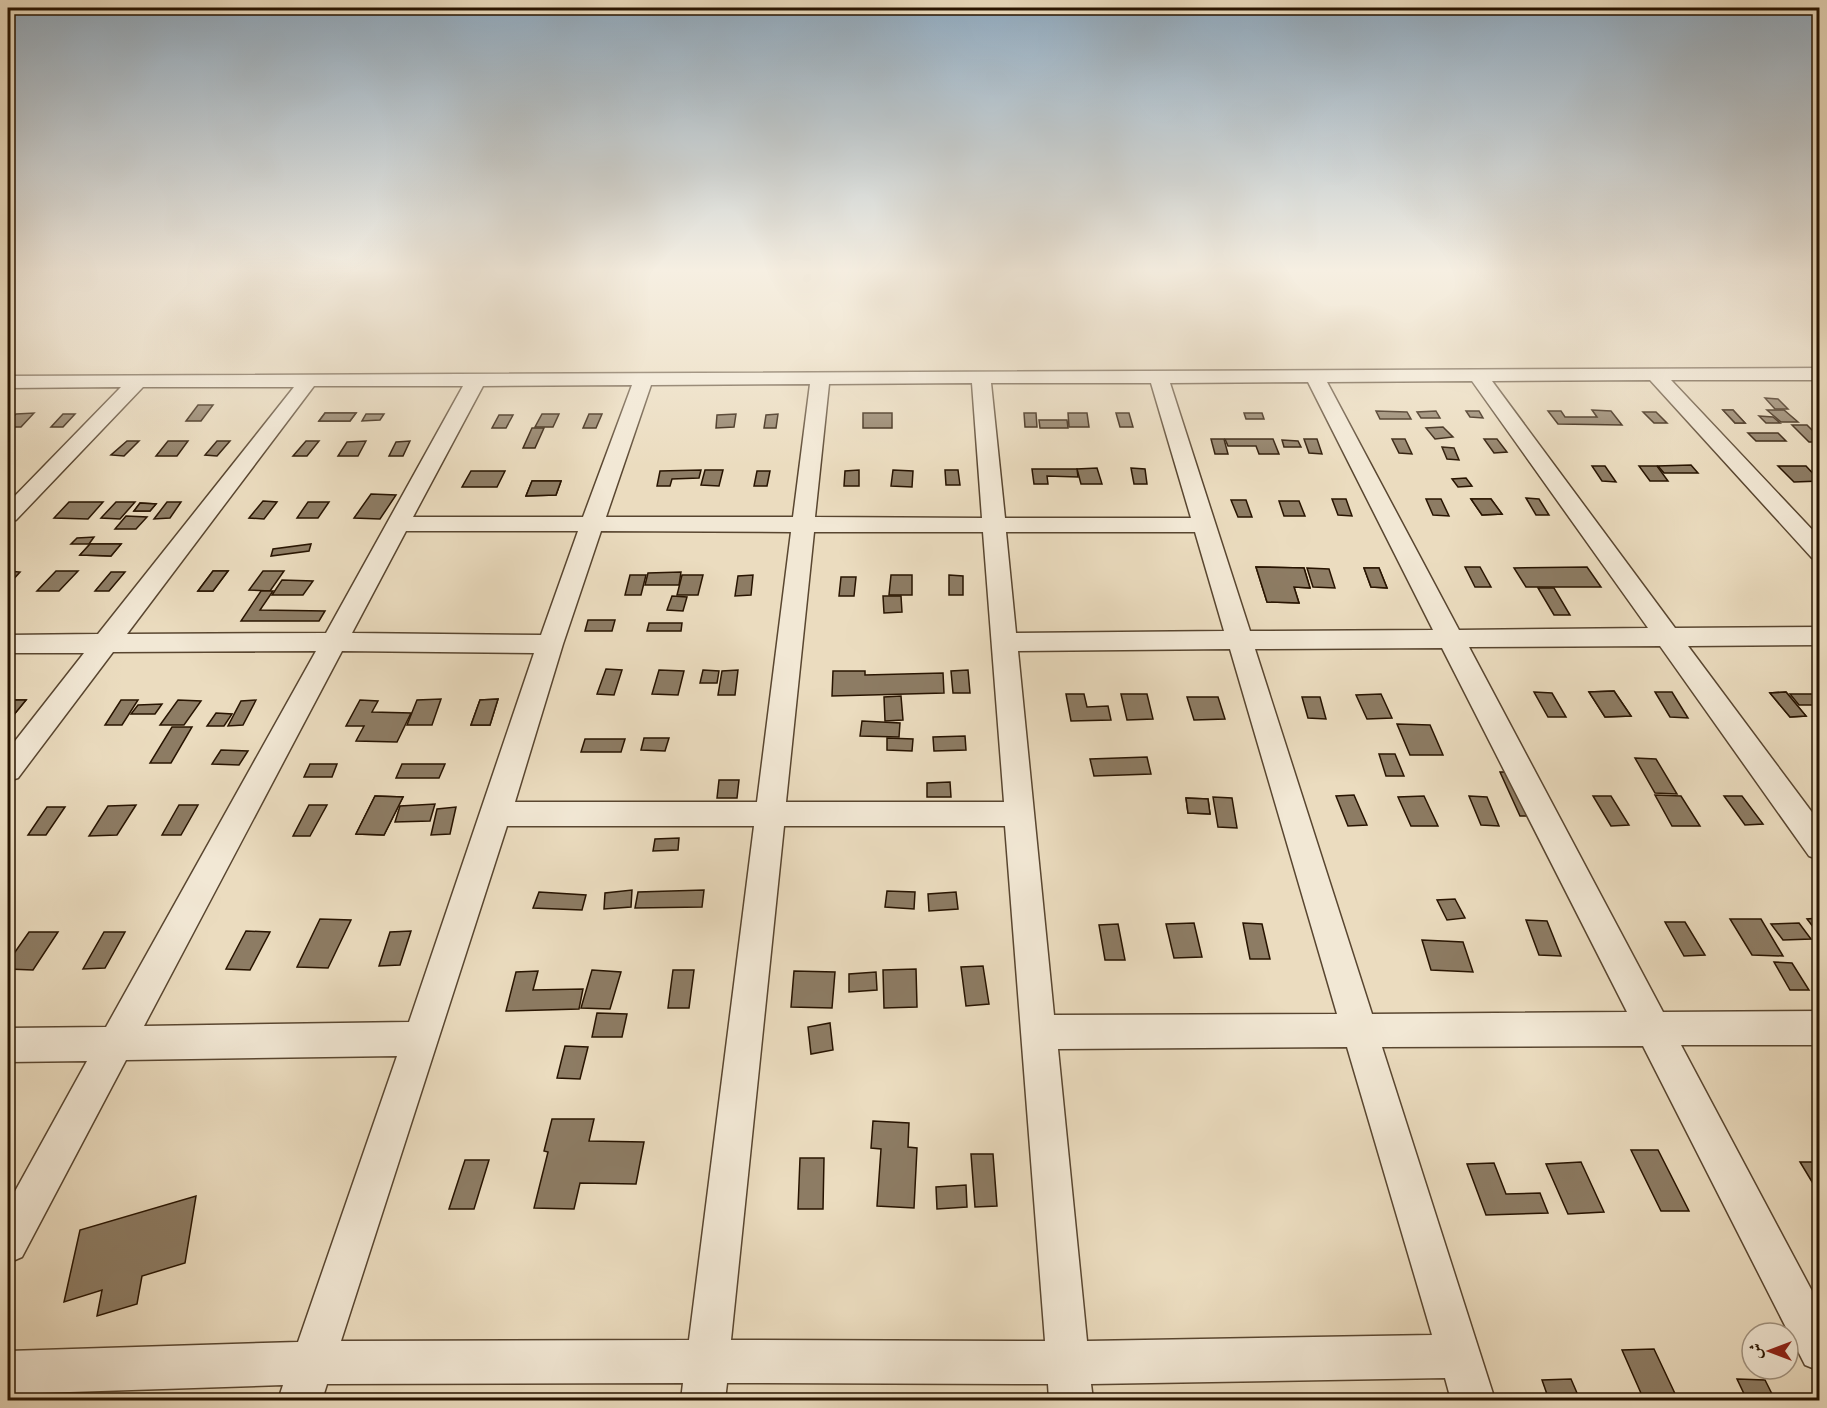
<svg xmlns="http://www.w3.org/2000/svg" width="1827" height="1408" viewBox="0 0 1827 1408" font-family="'IM FELL English',Amiri,serif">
<rect width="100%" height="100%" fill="#ebdcbf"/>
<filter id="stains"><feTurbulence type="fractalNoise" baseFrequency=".00333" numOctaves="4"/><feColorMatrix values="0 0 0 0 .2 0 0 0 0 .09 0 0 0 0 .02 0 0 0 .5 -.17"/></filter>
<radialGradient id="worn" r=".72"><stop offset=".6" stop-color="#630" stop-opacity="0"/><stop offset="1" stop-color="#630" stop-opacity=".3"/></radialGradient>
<!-- building -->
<g fill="#8d7c64" stroke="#281401" stroke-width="1.5">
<polygon points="1765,398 1778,399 1788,409 1775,409"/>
<polygon points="198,405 213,405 201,421 186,421"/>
<polygon points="1592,410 1611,411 1622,425 1558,424 1548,411 1561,411 1565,417 1597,417"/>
<polygon points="1723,410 1733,410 1745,423 1735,423"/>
<polygon points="1723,410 1733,410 1745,423 1735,423"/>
<polygon points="1767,410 1784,410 1798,422 1781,422"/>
<polygon points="1376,411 1407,412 1411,419 1380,419"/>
<polygon points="1436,411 1440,418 1421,418 1417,412"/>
<polygon points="1466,411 1479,411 1483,418 1470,417"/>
<polygon points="1643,412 1656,412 1667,423 1654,423"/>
<polygon points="34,413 21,427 8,427 8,422 16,414"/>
<polygon points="325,413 356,413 350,421 319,421"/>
<polygon points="325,413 356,413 350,421 319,421"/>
<rect x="863" y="413" width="29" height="15"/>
<polygon points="1024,413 1036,413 1037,427 1025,427"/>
<polygon points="1068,413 1087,413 1089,427 1069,427"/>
<polygon points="1116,413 1129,413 1133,427 1120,427"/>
<polygon points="1244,413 1262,413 1264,419 1246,419"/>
<polygon points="63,414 75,414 63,427 51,427"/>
<polygon points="366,414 384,414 380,420 362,421"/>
<polygon points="542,414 559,414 553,427 535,427"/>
<polygon points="589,414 602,414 596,428 583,428"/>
<polygon points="736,414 734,427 716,428 717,415"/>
<polygon points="778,414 776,428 764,428 766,415"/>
<polygon points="499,415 513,415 506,428 492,428"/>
<polygon points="1759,416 1773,417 1780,423 1766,423"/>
<polygon points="1039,420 1067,420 1068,428 1040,428"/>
<polygon points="1792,425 1807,425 1815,433 1820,433 1820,442 1809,442"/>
<polygon points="1443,427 1453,437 1435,439 1426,428"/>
<polygon points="532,428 544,428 535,448 523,448"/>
<polygon points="1748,433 1778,433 1786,441 1756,441"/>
<polygon points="1211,439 1224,439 1228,454 1215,454"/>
<polygon points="1225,439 1273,439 1279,454 1259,454 1256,446 1228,446"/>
<polygon points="1304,439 1317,439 1322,454 1309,453"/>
<polygon points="1392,439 1405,439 1412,454 1399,453"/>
<polygon points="1484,439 1497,439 1507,452 1494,453"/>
<polygon points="1282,440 1298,441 1301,447 1284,447"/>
<polygon points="127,441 139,441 124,456 111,455"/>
<polygon points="168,441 188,441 177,456 156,456"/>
<polygon points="217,441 230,441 217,456 205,455"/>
<polygon points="306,441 319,441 307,456 293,456"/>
<polygon points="366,441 358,456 338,456 347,442"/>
<polygon points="410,441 403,456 389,456 396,442"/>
<polygon points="1442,447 1454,448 1459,460 1447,459"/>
<polygon points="1691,465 1698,473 1664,473 1658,466"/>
<polygon points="1592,466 1605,466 1616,482 1602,481"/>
<polygon points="1639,466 1657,466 1668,481 1650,481"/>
<polygon points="1778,466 1806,466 1820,481 1794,482"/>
<polygon points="1097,468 1102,484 1081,484 1077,469"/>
<polygon points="1131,468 1145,469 1147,484 1134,484"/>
<polygon points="1032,469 1077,469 1078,477 1047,476 1048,484 1034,484"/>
<polygon points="701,470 699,478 672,479 670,486 657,486 660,471"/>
<polygon points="705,470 723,470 719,486 701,485"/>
<polygon points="859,470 859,486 844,486 845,471"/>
<polygon points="893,470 913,471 912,487 891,486"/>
<polygon points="945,470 958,470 960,485 946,485"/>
<polygon points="471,471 505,471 497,487 462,487"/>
<polygon points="757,471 770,471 767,486 754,486"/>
<polygon points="1466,478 1472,486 1458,487 1452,479"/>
<polygon points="532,481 561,481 556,495 526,496"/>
<polygon points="532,481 561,481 556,495 526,496"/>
<polygon points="371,494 396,495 380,519 354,518"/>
<polygon points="1526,498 1539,499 1549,515 1536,515"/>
<polygon points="1332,499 1346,499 1352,516 1338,515"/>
<polygon points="1426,499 1441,499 1449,516 1433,515"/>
<polygon points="1471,499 1491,499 1502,514 1482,515"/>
<polygon points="1471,499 1491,499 1502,514 1482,515"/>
<polygon points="1231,500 1246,500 1252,517 1238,517"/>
<polygon points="263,501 277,502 264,519 249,518"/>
<polygon points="1279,501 1299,501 1305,516 1284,516"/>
<polygon points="69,502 103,502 88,519 54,518"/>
<polygon points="116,502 135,502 120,519 101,518"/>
<polygon points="167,502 181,502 170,518 154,519"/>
<polygon points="308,502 329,502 318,518 297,518"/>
<polygon points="140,503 156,504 150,511 134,511"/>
<polygon points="140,503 156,504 150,511 134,511"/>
<polygon points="126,516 147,517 136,529 115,529"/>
<polygon points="94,537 89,544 71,544 77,538"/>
<polygon points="90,544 121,544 111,556 80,555"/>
<polygon points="90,544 121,544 111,556 80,555"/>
<polygon points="311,544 309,551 271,556 273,549"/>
<polygon points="1256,567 1304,568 1310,588 1294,587 1299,603 1267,602"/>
<polygon points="1256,567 1304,568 1310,588 1294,587 1299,603 1267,602"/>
<polygon points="1465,567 1480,567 1491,587 1475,587"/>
<polygon points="1587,567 1601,587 1526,587 1514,568"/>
<polygon points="1307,568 1329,569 1335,588 1313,587"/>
<polygon points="1364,568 1379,568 1387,588 1371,587"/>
<polygon points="1364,568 1379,568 1387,588 1371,587"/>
<polygon points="8,571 20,572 8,585"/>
<polygon points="56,571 78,571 59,591 37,591"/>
<polygon points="213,571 228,571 213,591 198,591"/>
<polygon points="213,571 228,571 213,591 198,591"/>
<polygon points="263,571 284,571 270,591 249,590"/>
<polygon points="111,572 125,572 109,591 95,591"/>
<polygon points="681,572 679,585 645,585 648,573"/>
<polygon points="630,575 646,575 641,595 625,595"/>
<polygon points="682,575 703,575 698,595 677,595"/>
<polygon points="753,575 751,595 735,596 738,576"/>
<polygon points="891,575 912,575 912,595 889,595"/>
<polygon points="949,575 963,576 963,595 949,595"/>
<polygon points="841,577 856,577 854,596 839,596"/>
<polygon points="282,580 313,581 303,595 272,595"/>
<polygon points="1538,588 1554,588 1570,615 1554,615"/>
<polygon points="261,591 273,591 260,610 325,611 319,621 241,621"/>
<polygon points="672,596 687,597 683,611 667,610"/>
<polygon points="883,596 901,596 902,612 884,613"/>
<polygon points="588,620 615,620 612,631 585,631"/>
<polygon points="649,623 682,623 681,631 647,631"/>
<polygon points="606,669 622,670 614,695 597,694"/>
<polygon points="659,670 684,671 678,695 652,694"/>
<polygon points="703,670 719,671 717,683 700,683"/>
<polygon points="738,670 735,695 718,695 722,671"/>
<polygon points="968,670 970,693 953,693 951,671"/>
<polygon points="833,671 865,671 865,675 943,673 944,693 832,696"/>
<polygon points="1614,691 1631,716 1605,717 1589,692"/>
<polygon points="1614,691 1631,716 1605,717 1589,692"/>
<polygon points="1534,692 1552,693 1566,717 1548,717"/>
<polygon points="1655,692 1672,692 1688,718 1670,717"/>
<polygon points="1786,692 1806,716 1790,717 1770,693"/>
<polygon points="1786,692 1806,716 1790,717 1770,693"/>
<polygon points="1066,694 1084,694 1087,707 1108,706 1111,720 1071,721"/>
<polygon points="1121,694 1147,694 1153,719 1127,720"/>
<polygon points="1381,694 1392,718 1367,719 1356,695"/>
<polygon points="1790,694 1819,694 1820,705 1799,705"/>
<polygon points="901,696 903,720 885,721 884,697"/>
<polygon points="1187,697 1218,697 1225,719 1194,720"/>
<polygon points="1302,697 1320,697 1326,719 1308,718"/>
<polygon points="441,699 432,725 407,725 417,700"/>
<polygon points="498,699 490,725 471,725 480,700"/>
<polygon points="498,699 490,725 471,725 480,700"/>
<polygon points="8,700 26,700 8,722"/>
<polygon points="8,700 26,700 8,722"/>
<polygon points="121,700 138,700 122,725 105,725"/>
<polygon points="178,700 201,701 184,725 160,725"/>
<polygon points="256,700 243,725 228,726 241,701"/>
<polygon points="360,700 378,701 372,712 411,713 397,742 356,741 364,726 346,726"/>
<polygon points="162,704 155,714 131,714 138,705"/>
<polygon points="216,713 232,714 224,726 207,726"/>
<polygon points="862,721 900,723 899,737 860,736"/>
<polygon points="1397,724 1430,725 1443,755 1410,755"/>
<polygon points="172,727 192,727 171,763 150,763"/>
<polygon points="965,736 966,750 934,751 933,737"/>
<polygon points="644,738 669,738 665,751 641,750"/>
<polygon points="887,738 913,739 912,751 887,750"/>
<polygon points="585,739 625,739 621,752 581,752"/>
<polygon points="221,750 248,751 239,765 212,764"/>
<polygon points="1379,754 1395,754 1404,776 1386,776"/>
<polygon points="1147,757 1151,774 1094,776 1090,759"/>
<polygon points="1635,758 1656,759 1677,794 1655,793"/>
<polygon points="310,764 337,764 332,777 304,777"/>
<polygon points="402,764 445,764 439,778 396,778"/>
<polygon points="1500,772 1516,772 1536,816 1520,816"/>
<polygon points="719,780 739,780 737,798 717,798"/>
<polygon points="950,782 951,797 927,797 927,783"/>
<polygon points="1354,795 1367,825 1348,826 1336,796"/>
<polygon points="1655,795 1681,796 1700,826 1672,826"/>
<polygon points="375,796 403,797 384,835 356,834"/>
<polygon points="375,796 403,797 384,835 356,834"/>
<polygon points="1424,796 1438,826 1411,826 1398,797"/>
<polygon points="1469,796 1487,797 1499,826 1481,825"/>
<polygon points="1593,796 1611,796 1629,825 1611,826"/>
<polygon points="1724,796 1742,796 1763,824 1745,825"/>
<polygon points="1213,797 1232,798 1237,828 1218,827"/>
<polygon points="1186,798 1208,799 1210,814 1188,813"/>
<polygon points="1186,798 1208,799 1210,814 1188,813"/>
<polygon points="435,804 430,821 395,822 400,806"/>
<polygon points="136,805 117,835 89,836 108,806"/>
<polygon points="179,805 198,805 181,835 162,835"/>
<polygon points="309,805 327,805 310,836 293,836"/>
<polygon points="47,807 65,807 46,835 28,835"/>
<polygon points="456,807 450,834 431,835 437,809"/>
<polygon points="679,838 678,850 653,851 655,839"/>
<polygon points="632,890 631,907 604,909 605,893"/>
<polygon points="704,890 702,907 635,908 638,892"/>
<polygon points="887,891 915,892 914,909 885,907"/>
<polygon points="539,892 586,895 582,910 533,908"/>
<polygon points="956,892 958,909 929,911 928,894"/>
<polygon points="1455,899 1465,918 1447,920 1437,900"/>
<polygon points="1820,918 1820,936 1807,919"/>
<polygon points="320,919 351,920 328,968 297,967"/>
<polygon points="1730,919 1761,919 1783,956 1752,955"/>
<polygon points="1526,920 1547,921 1561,956 1539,955"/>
<polygon points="1665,922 1685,922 1705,955 1684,956"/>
<polygon points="1194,923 1202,957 1174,958 1166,924"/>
<polygon points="1243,923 1262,924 1270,959 1250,959"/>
<polygon points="1799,923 1811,939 1783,940 1771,924"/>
<polygon points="1118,924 1125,960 1105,960 1099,925"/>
<polygon points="246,931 270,932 250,970 226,969"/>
<polygon points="411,931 400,965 379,966 390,932"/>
<polygon points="29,932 58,932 33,970 8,969 8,962"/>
<polygon points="104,932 125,932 105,968 83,969"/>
<polygon points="1422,940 1463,942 1473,972 1431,970"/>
<polygon points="1774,962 1792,963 1809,990 1790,990"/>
<polygon points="983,966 989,1004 966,1006 961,967"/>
<polygon points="916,969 917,1007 884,1008 883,970"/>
<polygon points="592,970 621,972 610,1009 581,1008"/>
<polygon points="673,970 694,970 689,1008 668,1008"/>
<polygon points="538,971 533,990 583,989 579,1009 506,1011 516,972"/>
<polygon points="794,971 835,972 832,1008 791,1007"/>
<polygon points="876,972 877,990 849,992 849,974"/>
<polygon points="597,1013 627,1014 622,1037 592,1037"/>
<polygon points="830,1023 833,1050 811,1054 808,1027"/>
<polygon points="565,1046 588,1047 580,1079 557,1078"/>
<polygon points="552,1119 594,1119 589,1141 644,1142 636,1184 580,1183 574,1209 534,1208 548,1152 544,1151"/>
<polygon points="873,1121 909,1123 908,1147 917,1148 914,1208 877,1206 881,1149 871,1148"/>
<polygon points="1631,1150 1658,1150 1689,1211 1661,1211"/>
<polygon points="971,1154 993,1154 997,1206 975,1207"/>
<polygon points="800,1158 824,1158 823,1209 798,1209"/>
<polygon points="465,1160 489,1160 474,1209 449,1209"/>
<polygon points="1581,1162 1604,1212 1568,1214 1546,1164"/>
<polygon points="1800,1162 1820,1162 1820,1195"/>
<polygon points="1494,1163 1506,1194 1540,1193 1548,1213 1486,1215 1467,1164"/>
<polygon points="966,1185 967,1207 937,1209 936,1187"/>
<polygon points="196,1196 185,1263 142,1276 137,1304 97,1316 102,1290 64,1302 80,1230"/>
<polygon points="1654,1349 1678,1400 1644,1400 1622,1350"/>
<polygon points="1571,1379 1580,1400 1549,1400 1542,1380"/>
<polygon points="1737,1379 1765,1380 1775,1400 1747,1400"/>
</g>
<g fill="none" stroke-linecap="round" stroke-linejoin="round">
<!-- minor casing -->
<g stroke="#594630" stroke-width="3">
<path id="minor" d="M 1820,368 L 1820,380 L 1671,380 L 1820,538 L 1820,560 L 1812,558 L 1650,380 L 1492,381 L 1675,628 L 1820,627 L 1820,645 L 1688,646 L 1820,823 L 1820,860 L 1809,856 L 1660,646 L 1469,647 L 1663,1012 L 1820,1011 L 1820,1045 L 1681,1045 L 1820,1306 L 1820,1371 L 1805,1365 L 1643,1046 L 1382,1047 L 1495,1400 L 1451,1400 L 1445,1378 L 1091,1384 L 1093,1400 L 1049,1400 L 1048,1384 L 727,1383 L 725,1400 L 681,1400 L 683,1383 L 327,1384 L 322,1400 L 278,1400 L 283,1385 L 8,1394 L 8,1351 L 298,1342 L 397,1056 L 126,1060 L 22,1257 L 8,1263 L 8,1204 L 87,1061 L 8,1062 L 8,1028 L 106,1027 L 316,651 L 113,652 L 18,778 L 8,781 L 8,750 L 84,653 L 8,653 L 8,635 L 98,634 L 294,387 L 143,387 L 16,520 L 8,522 L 8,503 L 121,387 L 8,388 L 8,376 ZM 1472,381 L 1648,628 L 1459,630 L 1327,382 ZM 1308,382 L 1433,630 L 1250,631 L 1170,383 ZM 972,383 L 982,518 L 815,517 L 829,384 ZM 991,383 L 1151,383 L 1191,518 L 1005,518 ZM 810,384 L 793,517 L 606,517 L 651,385 ZM 632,385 L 583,517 L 413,517 L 483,386 ZM 314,386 L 463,386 L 326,633 L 127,634 ZM 406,531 L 578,531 L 541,635 L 352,633 ZM 601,531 L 791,532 L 757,802 L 515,802 L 563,644 ZM 814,532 L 983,532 L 1004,802 L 786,802 ZM 1006,532 L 1195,532 L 1224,631 L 1016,633 ZM 1442,648 L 1627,1012 L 1372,1014 L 1255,649 ZM 1230,649 L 1337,1014 L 1054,1015 L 1018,651 ZM 342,651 L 534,653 L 409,1022 L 144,1026 ZM 507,826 L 754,826 L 689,1340 L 341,1341 ZM 784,826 L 1005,826 L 1045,1341 L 731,1340 ZM 1347,1047 L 1432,1335 L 1087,1341 L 1058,1049 Z"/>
</g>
<!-- minor -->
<use href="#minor" fill="#f2e8d5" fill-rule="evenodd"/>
</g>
<!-- sky -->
<linearGradient id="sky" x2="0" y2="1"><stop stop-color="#8fa9be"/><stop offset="0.58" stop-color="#f6efe2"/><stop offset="1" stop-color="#f6efe2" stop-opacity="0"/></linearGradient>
<rect width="1827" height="466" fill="url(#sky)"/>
<!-- margin -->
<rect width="1827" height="1408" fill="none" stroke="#ebdcbf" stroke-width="30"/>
<rect x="9" y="9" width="1809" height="1390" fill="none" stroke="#281401" stroke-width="3"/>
<rect x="15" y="15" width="1797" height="1378" fill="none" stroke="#281401" stroke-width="1.5"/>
<!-- north arrow -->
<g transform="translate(1770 1351) rotate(270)"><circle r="28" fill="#f2e8d5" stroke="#a19380" stroke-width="1.5"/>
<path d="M0-4.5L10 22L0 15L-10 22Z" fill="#8f2418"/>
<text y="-9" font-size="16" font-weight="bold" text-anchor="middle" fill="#281401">ش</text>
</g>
<rect width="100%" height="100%" filter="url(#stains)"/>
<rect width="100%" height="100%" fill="url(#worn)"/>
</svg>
